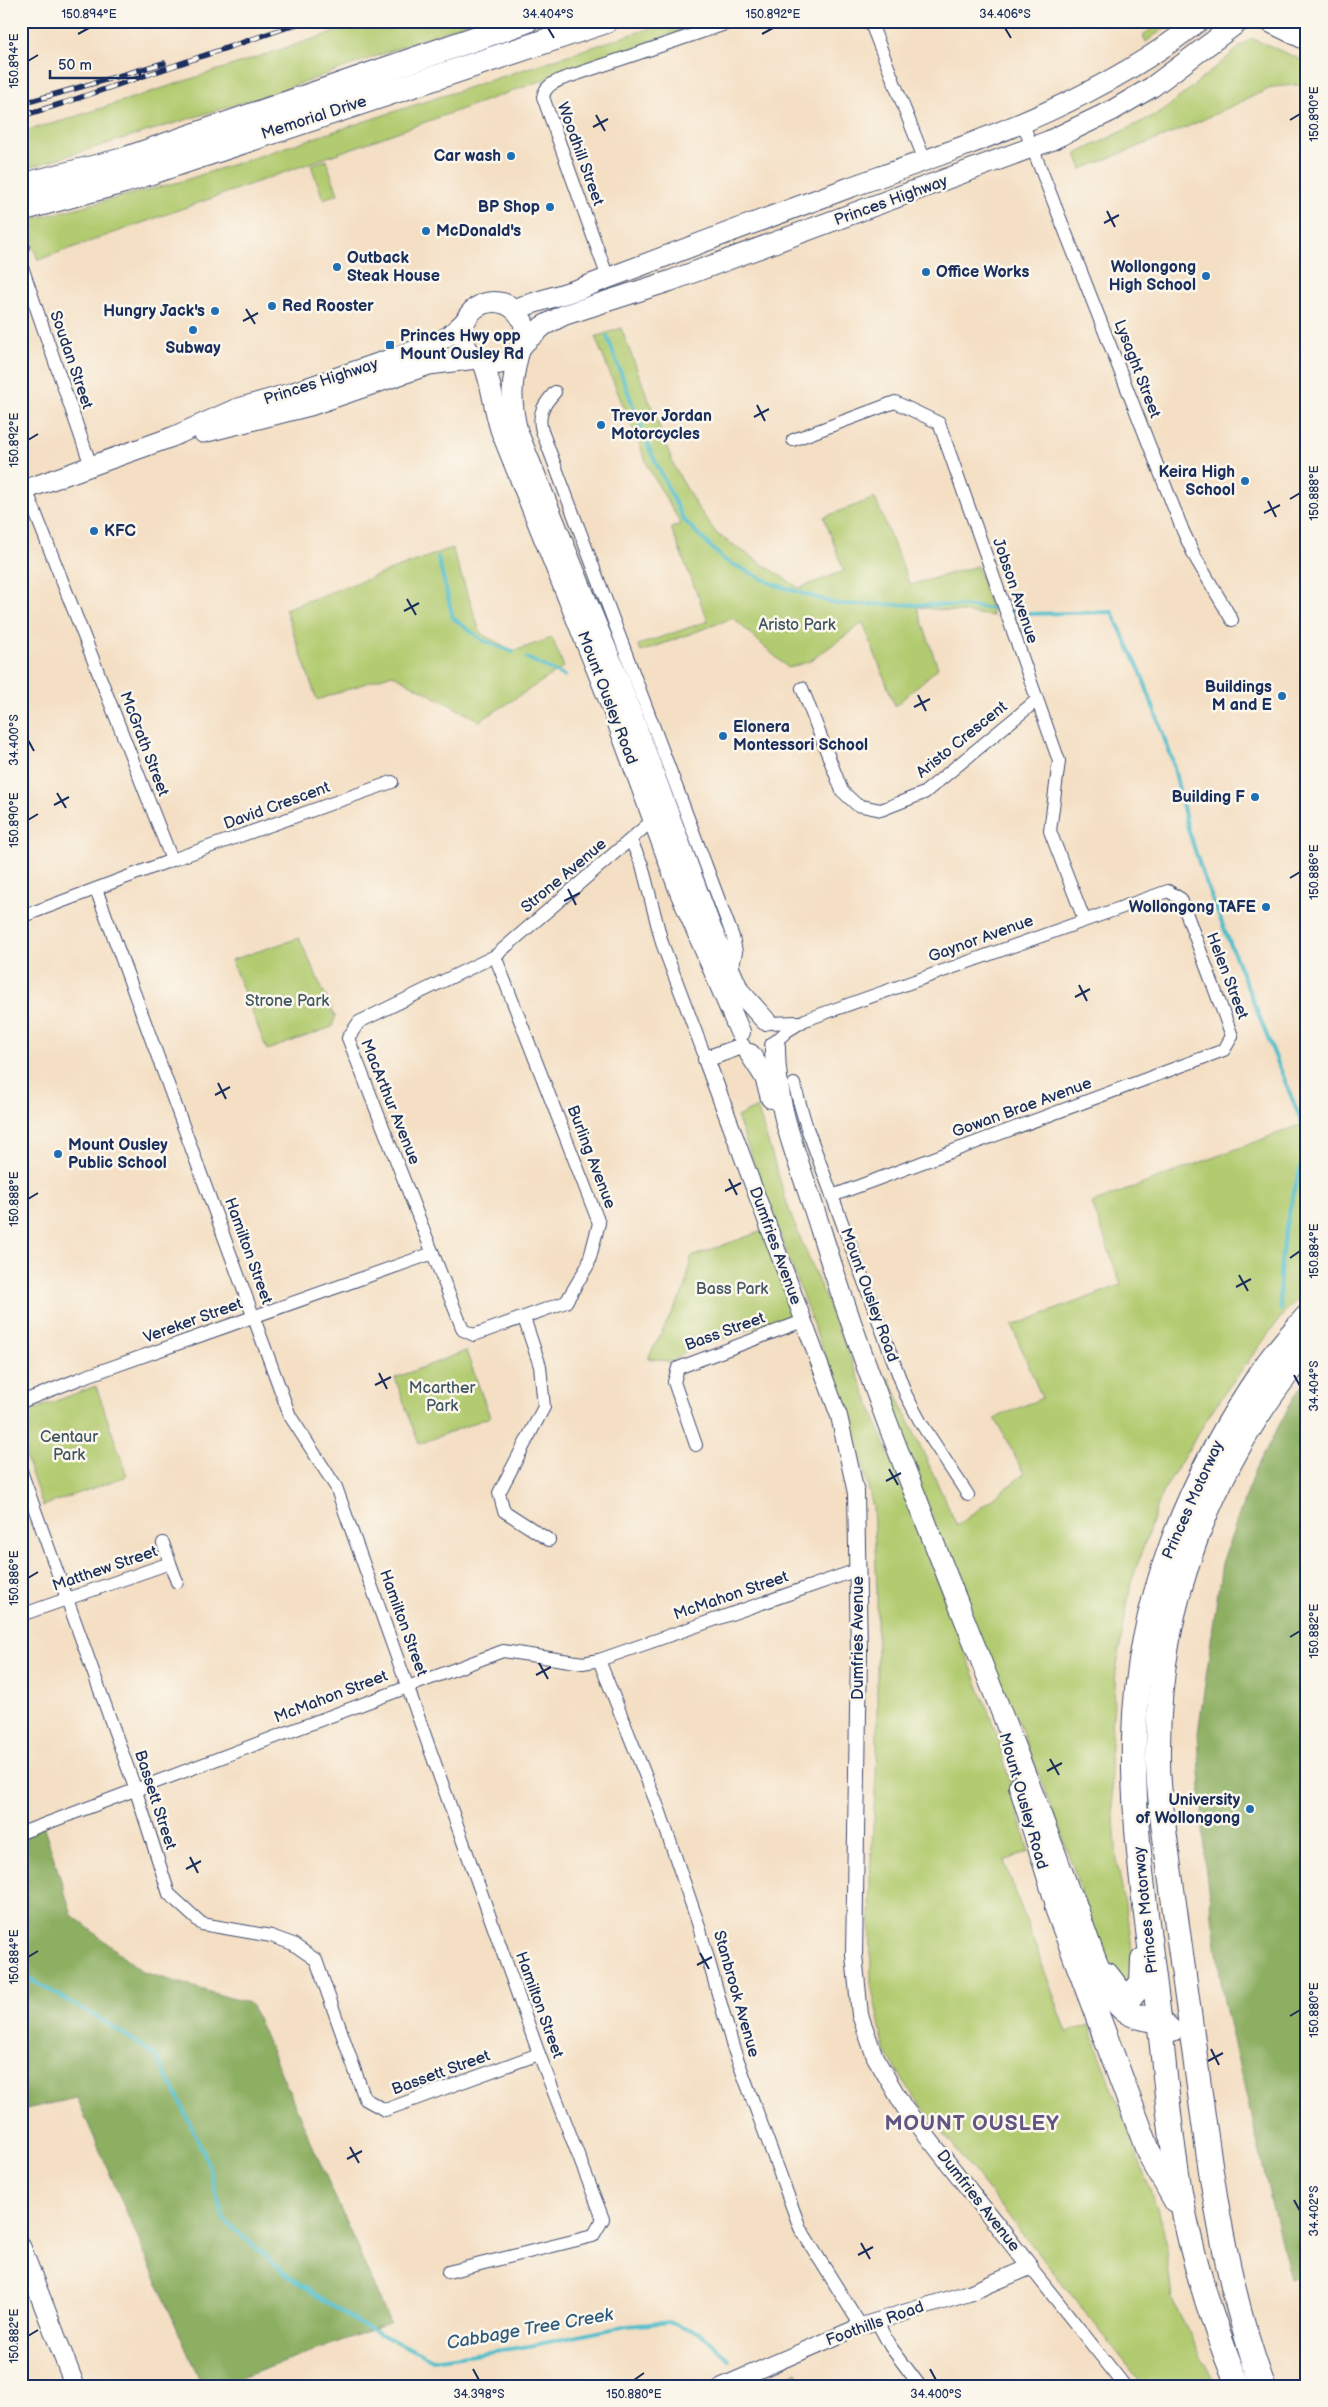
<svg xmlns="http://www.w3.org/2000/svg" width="1328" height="2407" viewBox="0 0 1328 2407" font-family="'Balsamiq Sans',sans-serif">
<rect width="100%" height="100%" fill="#fbf7ec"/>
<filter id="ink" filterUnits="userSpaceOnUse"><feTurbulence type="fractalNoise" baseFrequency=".02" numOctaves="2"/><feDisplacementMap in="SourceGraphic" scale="10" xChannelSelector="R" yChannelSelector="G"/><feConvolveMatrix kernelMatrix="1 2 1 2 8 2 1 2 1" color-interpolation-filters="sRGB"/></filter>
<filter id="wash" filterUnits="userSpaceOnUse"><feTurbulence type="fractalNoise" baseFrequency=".0096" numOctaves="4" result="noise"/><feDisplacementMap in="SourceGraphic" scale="20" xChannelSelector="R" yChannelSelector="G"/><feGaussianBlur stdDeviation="1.12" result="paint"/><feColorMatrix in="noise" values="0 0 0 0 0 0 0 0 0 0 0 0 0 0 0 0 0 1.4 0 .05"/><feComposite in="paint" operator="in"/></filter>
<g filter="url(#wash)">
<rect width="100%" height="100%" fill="#f4dfc4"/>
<!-- green -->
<g fill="#b2cb70" stroke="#667d67">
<polygon points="368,21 473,21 283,90 21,170 21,132 62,121"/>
<polygon points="672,21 709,21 38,260 29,235 21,238 21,222 179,182"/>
<polygon points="1159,21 1173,21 1146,42 1143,36"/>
<polygon points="1251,38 1307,62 1307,84 1273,87 1185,128 1082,169 1076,154 1163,111"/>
<polygon points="326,160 338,194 323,199 311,165"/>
<polygon points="621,328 675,468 696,505 717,534 799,588 844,571 824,517 875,498 910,585 977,566 993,616 917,607 938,668 895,706 863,623 810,661 788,668 733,618 641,652 638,645 708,621 671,528 681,524 650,471 595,337"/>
<polygon points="452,548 481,634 514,651 552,638 564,667 480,721 392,674 317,700 285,609"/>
<polygon points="299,938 335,1017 332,1027 267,1050 231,960"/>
<polygon points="757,1107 791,1216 866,1395 996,1732 1029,1852 1004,1861 1067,2032 1089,2025 1163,2225 1172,2299 1216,2386 1144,2386 915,2098 885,2051 871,1984 870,1879 877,1756 877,1589 873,1507 858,1447 737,1117"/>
<polygon points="1306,1123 1307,1290 1284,1313 1215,1406 1162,1493 1131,1583 1116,1671 1110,1759 1117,1862 1130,1932 1134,1973 1130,1986 1117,1981 1099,1945 1064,1841 1015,1713 1000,1699 881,1381 889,1378 957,1526 1024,1474 995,1418 1042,1398 1012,1326 1121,1285 1092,1203"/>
<polygon points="765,1230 794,1313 683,1353 673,1362 648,1358 686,1286 691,1257"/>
<polygon points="466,1351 490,1417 419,1444 395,1378"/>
<polygon points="96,1386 127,1476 43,1506 21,1445 21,1414"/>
<polygon points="797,2372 807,2386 766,2386"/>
</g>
<!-- forest -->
<g fill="#8daf62" stroke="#546f60">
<polygon points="1307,1381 1307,2273 1290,2280 1224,2002 1205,1866 1198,1733 1222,1563 1254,1472 1296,1394"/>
<polygon points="43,1824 72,1915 143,1972 251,2004 390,2323 219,2386 202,2386 77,2098 21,2110 21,1833"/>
</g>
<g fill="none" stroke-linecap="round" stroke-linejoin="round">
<!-- stream -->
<g stroke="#51becb" stroke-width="4">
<polyline points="469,21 469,22"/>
<polyline points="607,336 649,448 683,519 724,560 773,584 837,604 941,605 1003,609"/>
<polyline points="438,557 453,618 482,640 513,652"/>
<polyline points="1010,611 1028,614 1112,612 1141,673 1172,759 1188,829 1204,878 1307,1136"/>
<polyline points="527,658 564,676"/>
<path d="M 1281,1310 C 1276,1270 1285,1226 1295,1188 C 1298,1174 1304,1161 1307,1147"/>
<polyline points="21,1974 104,2021 155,2055 177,2095 207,2160 224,2220 288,2276 358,2323 433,2360 529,2346 627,2326 671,2322 700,2333 729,2359"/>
</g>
</g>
</g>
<g filter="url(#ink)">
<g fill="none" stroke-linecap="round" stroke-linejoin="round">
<!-- minor casing -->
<g stroke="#3c496d" stroke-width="14">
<g id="minor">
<polyline points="870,21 925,161"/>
<polyline points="1023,124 1183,531 1195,557 1232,620"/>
<polyline points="21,250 23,247"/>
<polyline points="21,264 91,466"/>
<path d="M 608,278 L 543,97 C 545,86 553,83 562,79 L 734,21"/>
<path d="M 555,392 C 544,404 537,414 542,431 L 733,937 L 736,952 L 731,973"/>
<polyline points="793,440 895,402 939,423 1059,761 1050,831 1084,919"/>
<polyline points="802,688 842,791 857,805 881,810 924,793 1037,700"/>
<polyline points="631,841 642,865 662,943 706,1059"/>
<polyline points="172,860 392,782"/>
<polyline points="96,889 290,1416 336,1487 539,2054 603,2219 593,2236 448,2272"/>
<polyline points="21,917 172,860 26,489"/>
<polyline points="495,956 599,1223 588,1265 566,1302 474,1335 463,1330 348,1038 359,1022 495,956 653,820"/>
<polyline points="769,1023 798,1022"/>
<polyline points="776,1041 787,1031 805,1020 1168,891 1181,899 1232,1036 1224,1050 832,1196"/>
<polyline points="794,1084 807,1128 906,1395 921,1423 968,1495"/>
<polyline points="524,1318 540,1366 544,1407 499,1493 504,1511 549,1540"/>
<polyline points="21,1402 84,1377 433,1253"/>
<polyline points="696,1445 674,1382 678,1368 803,1321"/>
<polyline points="21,1471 135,1788 169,1894 202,1924 271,1936 293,1944 316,1960 365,2099 385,2110 539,2054"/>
<polyline points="170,1563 177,1582"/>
<polyline points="21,1615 170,1563 163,1543"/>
<polyline points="599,1660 660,1812 698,1923 733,2047 800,2228 861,2326"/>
<polyline points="21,1833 503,1651 583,1663 599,1660 857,1570"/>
<polyline points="1030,2267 1125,2386"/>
<polyline points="877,2322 890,2346 920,2386"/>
</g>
</g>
<!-- tertiary casing -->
<g stroke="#3c496d" stroke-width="18">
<polyline id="tertiary" points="722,2386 861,2326 969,2293 1030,2267 904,2107 875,2057 860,2015 854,1955 859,1651 856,1493 839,1416 706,1059 742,1046"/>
</g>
<!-- secondary casing -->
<g stroke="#3c496d" stroke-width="21">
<g id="secondary">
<polyline points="203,433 310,406 429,365 476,359"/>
<polyline points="21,491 172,437 235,409 294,392 436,343 450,335 466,320"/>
<polyline points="21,2247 75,2386"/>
</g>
</g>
<!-- primary casing -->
<g stroke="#3c496d" stroke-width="22">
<g id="primary">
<circle cx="494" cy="333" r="31"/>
<path d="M 514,309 L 579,289 C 669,255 758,221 848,188 C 971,144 1095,104 1199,21"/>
<polyline points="524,343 543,326 564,315 670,281 1049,141 1113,110 1152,87 1240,21"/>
<path d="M 519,352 C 511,382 510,403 518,433 L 619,680 L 711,928 L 739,991 L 765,1020"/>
<path d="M 483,362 C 493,387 493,407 501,431 L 613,710 L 680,892 L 740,1032"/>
<path d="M 775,1046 C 774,1109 803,1171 821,1231 C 892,1459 993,1676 1073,1901"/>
<polyline points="750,1054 765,1077 771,1098"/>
<polyline points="1019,1786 1057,1908"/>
</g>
</g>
<!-- motorway casing -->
<g stroke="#3c496d" stroke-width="26">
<g id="motorway">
<polyline points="1272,21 1307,38"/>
<polyline points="21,186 120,161 526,21"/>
<polyline points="21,209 124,181 606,21"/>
<path d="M 1073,1901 C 1084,1930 1101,1994 1126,2011 C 1140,2021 1158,2016 1170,2031"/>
<polyline points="1057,1908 1149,2153 1176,2201"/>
<polyline points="1107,1975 1121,1993 1134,1993 1142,1982 1143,1960"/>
<path d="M 1238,2386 C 1216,2332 1196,2271 1184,2213 C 1171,2149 1166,2083 1159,2018 C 1148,1924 1132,1831 1134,1737 C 1137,1604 1189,1477 1264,1369 C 1276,1351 1292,1334 1307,1317"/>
<path d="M 1263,2386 C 1221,2273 1208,2153 1192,2034 C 1184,1979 1177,1923 1169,1867 C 1164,1828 1157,1787 1158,1748 C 1158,1600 1213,1461 1307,1348"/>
</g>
</g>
<!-- minor -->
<use href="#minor" stroke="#fff" stroke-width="12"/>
<!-- tertiary -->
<use href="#tertiary" stroke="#fff" stroke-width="16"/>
<!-- secondary -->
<use href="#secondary" stroke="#fff" stroke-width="19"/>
<!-- primary -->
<use href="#primary" stroke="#fff" stroke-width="20"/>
<!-- motorway -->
<use href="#motorway" stroke="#fff" stroke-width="24"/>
<!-- rail casing -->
<g stroke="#1b2f5e" stroke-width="5.5">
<g id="rail">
<polyline points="21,104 164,63"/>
<polyline points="21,116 64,103 306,21"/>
</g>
</g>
<!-- rail -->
<use href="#rail" stroke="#fbf7ec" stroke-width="4" stroke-dasharray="11" stroke-linecap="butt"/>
</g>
</g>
<!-- ticks -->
<path fill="none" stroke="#1b2f5e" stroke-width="2" d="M 548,28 L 554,38M 1005,28 L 1011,38M 78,34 L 89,28M 762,34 L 773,28M 28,61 L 38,55M 596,115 L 605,131M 1290,120 L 1300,114M 593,127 L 608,119M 1107,211 L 1115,227M 1104,223 L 1119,215M 246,309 L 255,324M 243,321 L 258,313M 757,405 L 765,421M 754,417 L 769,409M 28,440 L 38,434M 1290,499 L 1300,493M 1268,501 L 1276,517M 1264,513 L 1280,505M 407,599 L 416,615M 404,611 L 419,603M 918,695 L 926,711M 914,707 L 930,699M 28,740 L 34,751M 57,793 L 66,808M 54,805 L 69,797M 28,820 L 38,814M 1290,878 L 1300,872M 568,889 L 576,905M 564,901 L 580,893M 1079,985 L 1087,1001M 1075,997 L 1090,989M 218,1083 L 226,1099M 215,1095 L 230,1087M 729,1179 L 737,1195M 725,1191 L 741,1183M 28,1199 L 38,1193M 1290,1258 L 1300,1251M 1239,1275 L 1248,1291M 1236,1287 L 1251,1279M 379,1373 L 387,1389M 1294,1375 L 1300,1386M 375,1385 L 391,1377M 889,1469 L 898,1485M 886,1481 L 901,1473M 28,1578 L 38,1572M 1290,1637 L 1300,1631M 539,1663 L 548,1679M 536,1675 L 551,1667M 1050,1759 L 1059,1775M 1047,1771 L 1062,1763M 190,1857 L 198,1873M 186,1869 L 201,1861M 700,1953 L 709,1969M 28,1957 L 38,1951M 697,1965 L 712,1957M 1290,2016 L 1300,2010M 1211,2049 L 1219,2065M 1208,2061 L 1223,2053M 350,2147 L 359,2163M 347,2159 L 362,2151M 1294,2200 L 1300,2211M 861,2243 L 870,2259M 858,2255 L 873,2247M 28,2336 L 38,2330M 473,2369 L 479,2380M 930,2369 L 936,2380M 634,2380 L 644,2373"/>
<!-- markers -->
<g fill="#1f6fb2" stroke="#fbf7ec" stroke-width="2">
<circle cx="511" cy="156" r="5"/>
<circle cx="550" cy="207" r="5"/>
<circle cx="426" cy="231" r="5"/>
<circle cx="337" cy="267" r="5"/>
<circle cx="926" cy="272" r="5"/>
<circle cx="1206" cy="276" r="5"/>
<circle cx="272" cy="306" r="5"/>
<circle cx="215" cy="311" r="5"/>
<circle cx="193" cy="330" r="5"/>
<rect x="385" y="340" width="10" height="10" rx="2.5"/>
<circle cx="601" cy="425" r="5"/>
<circle cx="1245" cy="481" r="5"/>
<circle cx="94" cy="531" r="5"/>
<circle cx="1282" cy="696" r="5"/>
<circle cx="723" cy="736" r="5"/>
<circle cx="1255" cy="797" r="5"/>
<circle cx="1266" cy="907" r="5"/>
<circle cx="58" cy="1154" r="5"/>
<circle cx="1250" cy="1809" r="5"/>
</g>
<g text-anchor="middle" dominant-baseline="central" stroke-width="5" stroke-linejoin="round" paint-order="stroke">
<!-- street labels -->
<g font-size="16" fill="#1b2f5e" stroke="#fbf7ec">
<text transform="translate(314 118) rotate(-18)">Memorial Drive</text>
<text transform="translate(580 154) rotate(70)">Woodhill Street</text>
<text transform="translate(891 201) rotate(-20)">Princes Highway</text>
<text transform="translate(71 360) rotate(71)">Soudan Street</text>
<text transform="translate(1137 369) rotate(69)">Lysaght Street</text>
<text transform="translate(321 382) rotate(-18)">Princes Highway</text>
<text transform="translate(1015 591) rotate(71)">Jobson Avenue</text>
<text transform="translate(607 698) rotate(69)">Mount Ousley Road</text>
<text transform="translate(962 740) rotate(-39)">Aristo Crescent</text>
<text transform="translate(144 744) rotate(69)">McGrath Street</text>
<text transform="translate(277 806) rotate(-20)">David Crescent</text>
<text transform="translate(564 876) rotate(-40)">Strone Avenue</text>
<text transform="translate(981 939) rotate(-20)">Gaynor Avenue</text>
<text transform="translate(1227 976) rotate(69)">Helen Street</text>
<text transform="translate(390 1102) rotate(68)">MacArthur Avenue</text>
<text transform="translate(1022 1108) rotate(-20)">Gowan Brae Avenue</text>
<text transform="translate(591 1157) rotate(69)">Burling Avenue</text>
<text transform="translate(775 1246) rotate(70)">Dumfries Avenue</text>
<text transform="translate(248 1251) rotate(70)">Hamilton Street</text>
<text transform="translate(869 1295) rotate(70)">Mount Ousley Road</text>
<text transform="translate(193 1321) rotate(-20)">Vereker Street</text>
<text transform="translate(725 1332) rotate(-20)">Bass Street</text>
<text transform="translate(1193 1500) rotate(-66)">Princes Motorway</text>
<text transform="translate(105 1569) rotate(-19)">Matthew Street</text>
<text transform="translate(731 1596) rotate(-19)">McMahon Street</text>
<text transform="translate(403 1623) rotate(70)">Hamilton Street</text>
<text transform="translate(858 1638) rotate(-90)">Dumfries Avenue</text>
<text transform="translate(331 1697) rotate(-21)">McMahon Street</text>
<text transform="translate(155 1800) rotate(72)">Bassett Street</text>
<text transform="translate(1023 1801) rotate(74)">Mount Ousley Road</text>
<text transform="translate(1146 1910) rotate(-96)">Princes Motorway</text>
<text transform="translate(736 1994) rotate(74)">Stanbrook Avenue</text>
<text transform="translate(539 2005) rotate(70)">Hamilton Street</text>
<text transform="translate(441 2073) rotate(-20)">Bassett Street</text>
<text transform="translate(978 2201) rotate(52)">Dumfries Avenue</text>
<text transform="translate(875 2324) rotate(-20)">Foothills Road</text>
</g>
<!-- poi labels -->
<g font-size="16" font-weight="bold" fill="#1b2f5e" stroke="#fbf7ec" text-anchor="end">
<text x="501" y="156">Car wash</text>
<text x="540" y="207">BP Shop</text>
<text x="436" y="231" text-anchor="start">McDonald's</text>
<text x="347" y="258" text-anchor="start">Outback<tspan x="347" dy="18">Steak House</tspan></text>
<text x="1196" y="267">Wollongong<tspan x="1196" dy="18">High School</tspan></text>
<text x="936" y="272" text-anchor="start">Office Works</text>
<text x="282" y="306" text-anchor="start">Red Rooster</text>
<text x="205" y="311">Hungry Jack's</text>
<text x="400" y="336" text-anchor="start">Princes Hwy opp<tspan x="400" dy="18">Mount Ousley Rd</tspan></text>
<text x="193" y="348" text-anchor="middle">Subway</text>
<text x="611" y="416" text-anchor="start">Trevor Jordan<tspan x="611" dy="18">Motorcycles</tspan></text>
<text x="1235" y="472">Keira High<tspan x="1235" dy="18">School</tspan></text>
<text x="104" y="531" text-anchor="start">KFC</text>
<text x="1272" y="687">Buildings<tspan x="1272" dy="18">M and E</tspan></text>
<text x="733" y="727" text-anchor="start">Elonera<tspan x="733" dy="18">Montessori School</tspan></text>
<text x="1245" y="797">Building F</text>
<text x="1256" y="907">Wollongong TAFE</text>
<text x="68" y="1145" text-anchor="start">Mount Ousley<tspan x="68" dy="18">Public School</tspan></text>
<text x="1240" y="1800">University<tspan x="1240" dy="18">of Wollongong</tspan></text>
</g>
<!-- park labels -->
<g font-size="16" fill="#415662" stroke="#fbf7ec">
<text x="797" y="625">Aristo Park</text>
<text x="287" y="1001">Strone Park</text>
<text x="732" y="1289">Bass Park</text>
<text x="442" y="1388">Mcarther<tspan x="442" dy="18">Park</tspan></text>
<text x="69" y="1437">Centaur<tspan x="69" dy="18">Park</tspan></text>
</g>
<!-- water labels -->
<g font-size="18" font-style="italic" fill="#2b5a7f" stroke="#fbf7ec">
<text transform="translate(530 2329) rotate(-10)">Cabbage Tree Creek</text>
</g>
<!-- district labels -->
<g font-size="21" font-weight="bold" letter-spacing="1" fill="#625582" stroke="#fbf7ec">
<text x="972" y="2123">MOUNT OUSLEY</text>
</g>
</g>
<!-- margin -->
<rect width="1328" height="2407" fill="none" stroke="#fbf7ec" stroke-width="55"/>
<!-- scale -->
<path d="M50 70v8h90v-8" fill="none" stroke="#1b2f5e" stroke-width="2.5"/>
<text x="58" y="70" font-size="15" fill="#1b2f5e" stroke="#fbf7ec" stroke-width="4" paint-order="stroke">50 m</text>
<rect x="28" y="28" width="1272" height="2352" fill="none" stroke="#1b2f5e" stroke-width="2"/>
<g font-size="12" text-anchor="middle" fill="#1b2f5e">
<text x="89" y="18">150.894°E</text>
<text x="548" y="18">34.404°S</text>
<text x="773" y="18">150.892°E</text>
<text x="1005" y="18">34.406°S</text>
<text transform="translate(14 61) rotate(-90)" y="4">150.894°E</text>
<text transform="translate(1314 114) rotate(-90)" y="4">150.890°E</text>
<text transform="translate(14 440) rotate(-90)" y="4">150.892°E</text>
<text transform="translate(1314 493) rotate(-90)" y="4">150.888°E</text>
<text transform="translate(14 740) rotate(-90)" y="4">34.400°S</text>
<text transform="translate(14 820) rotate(-90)" y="4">150.890°E</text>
<text transform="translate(1314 872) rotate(-90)" y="4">150.886°E</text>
<text transform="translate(14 1199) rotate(-90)" y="4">150.888°E</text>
<text transform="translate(1314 1251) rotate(-90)" y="4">150.884°E</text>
<text transform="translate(1314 1386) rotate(-90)" y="4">34.404°S</text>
<text transform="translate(14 1578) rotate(-90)" y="4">150.886°E</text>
<text transform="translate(1314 1631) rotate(-90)" y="4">150.882°E</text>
<text transform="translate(14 1957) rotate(-90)" y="4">150.884°E</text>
<text transform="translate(1314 2010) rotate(-90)" y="4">150.880°E</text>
<text transform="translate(1314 2211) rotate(-90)" y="4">34.402°S</text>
<text transform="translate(14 2336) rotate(-90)" y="4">150.882°E</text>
<text x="479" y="2398">34.398°S</text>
<text x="634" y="2398">150.880°E</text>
<text x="936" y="2398">34.400°S</text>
</g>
</svg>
